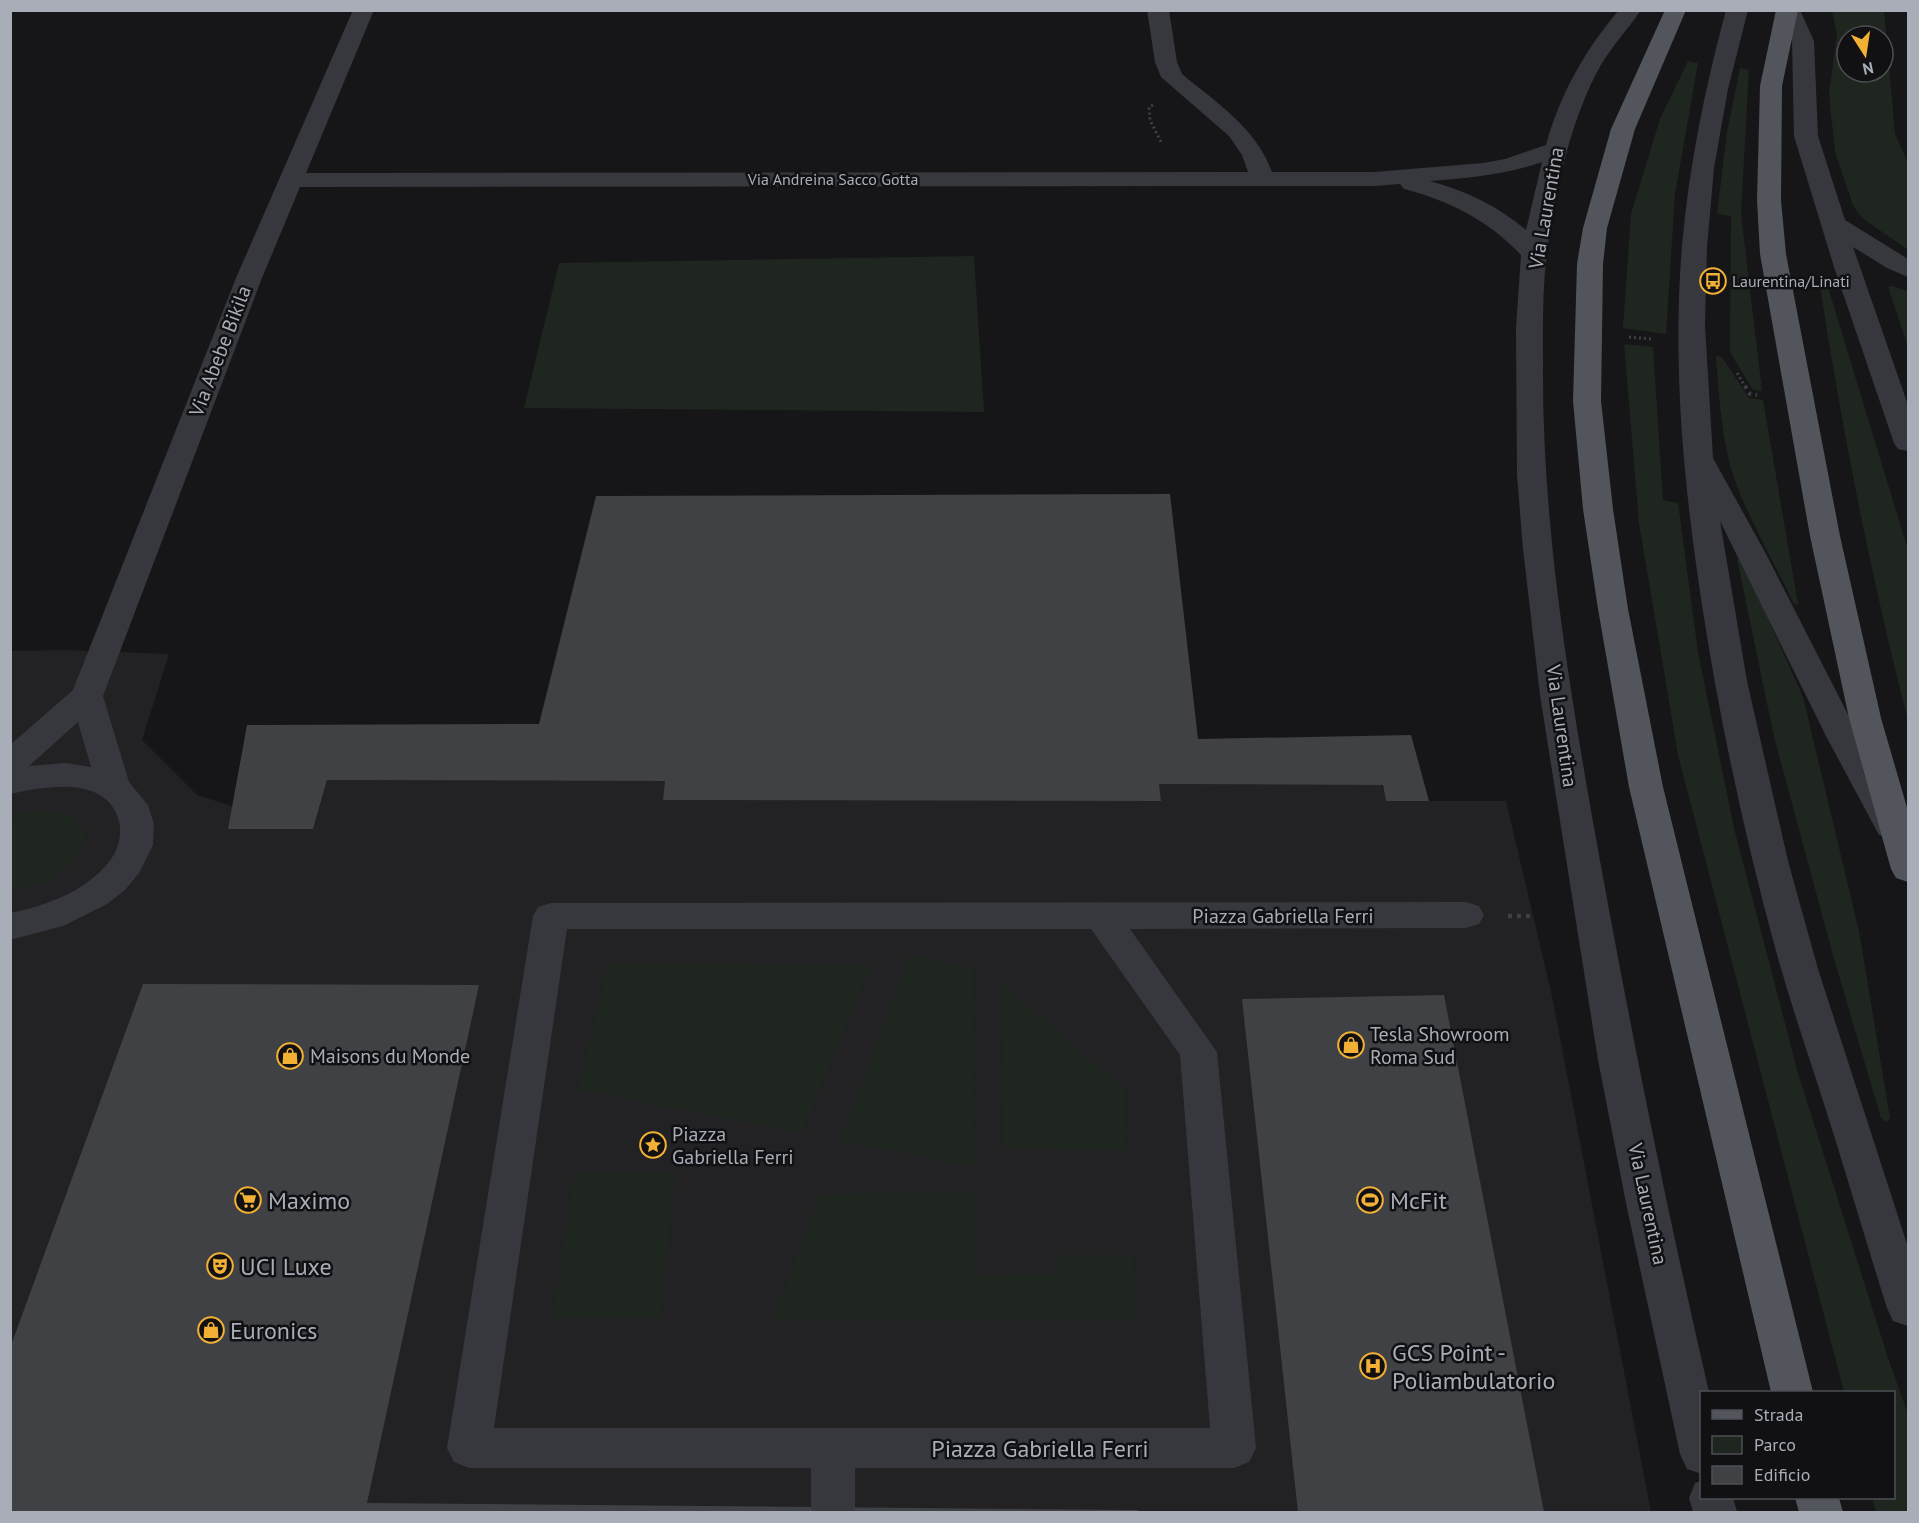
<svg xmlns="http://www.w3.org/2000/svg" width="1919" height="1523" viewBox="0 0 1919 1523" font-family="'PT Sans',sans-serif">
<rect width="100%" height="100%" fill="#161618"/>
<!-- built -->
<polygon fill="#222225" points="67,650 169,654 142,740 197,795 238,808 229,829 313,829 327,780 665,781 663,800 1160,801 1159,784 1382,785 1386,801 1506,801 1552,996 1651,1512 11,1512 10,651"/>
<!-- green -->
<g fill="#1e261f" fill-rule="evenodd">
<path d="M 1832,11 L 1884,11 L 1895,134 L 1908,163 L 1908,250 L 1865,220 L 1858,213 L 1853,205 L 1835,152 L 1829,94 L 1837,34 ZM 1847,36 L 1883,36 L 1883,72 L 1847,72 Z"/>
<polygon points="1688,61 1698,63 1675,194 1666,334 1623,328 1631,214 1660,119"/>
<polygon points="1740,68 1749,70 1741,214 1762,391 1753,390 1730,352 1731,216 1717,214 1727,132"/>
<polygon points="974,256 984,412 524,408 559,263"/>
<path d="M 1818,274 L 1824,274 L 1908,550 L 1908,721 C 1870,573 1841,425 1818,274 Z"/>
<polygon points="1892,286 1908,291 1908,347 1888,287"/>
<polygon points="1624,344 1653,347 1663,500 1678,503 1698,652 1734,828 1798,1073 1888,1358 1908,1414 1908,1512 1876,1512 1872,1498 1894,1498 1894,1392 1844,1392 1678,755 1639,523"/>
<path d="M 1716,356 L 1722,357 L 1749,398 L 1763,400 L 1798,604 L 1794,604 C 1773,559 1739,504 1728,457 C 1721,424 1718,390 1716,356 Z"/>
<polygon points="1737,559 1742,560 1803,697 1859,931 1890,1118 1886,1122 1881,1118 1834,959 1774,737"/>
<path d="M 45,810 C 56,812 66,813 76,820 C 98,837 72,867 55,877 C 42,885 26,888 11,889 L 11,818 L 23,813 Z"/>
<polygon points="910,955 973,968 975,1167 840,1141"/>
<polygon points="608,963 871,964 802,1133 578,1089"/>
<polygon points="1002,984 1124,1089 1126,1150 1003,1149"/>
<polygon points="575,1172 676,1172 660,1318 552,1318"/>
<polygon points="975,1192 977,1275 1057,1274 1057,1255 1133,1255 1137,1320 773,1320 820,1194"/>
</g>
<!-- building -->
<g fill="#404145">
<polygon points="1170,494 1198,739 1411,735 1429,801 1386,801 1383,785 1159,784 1161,801 663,800 665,781 327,780 313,829 228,829 247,725 539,724 596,496"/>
<polygon points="143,984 479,985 367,1503 1138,1510 1138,1512 10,1512 10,1348"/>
<polygon points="1444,995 1544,1512 1298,1512 1242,999"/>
</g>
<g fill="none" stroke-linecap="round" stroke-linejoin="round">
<!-- path-far2 -->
<g stroke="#3d3f44" stroke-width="3" stroke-dasharray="2 3" stroke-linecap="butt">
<polyline points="1153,105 1149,107 1150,120 1162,144"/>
<polyline points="1629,337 1651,339"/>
<polyline points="1737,373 1746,388"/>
</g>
<!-- path-far1 -->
<polyline stroke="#3d3f44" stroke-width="4" stroke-dasharray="3 4.5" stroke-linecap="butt" points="1745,386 1750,394 1757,395"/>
<!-- path -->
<polyline stroke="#3d3f44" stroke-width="4.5" stroke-dasharray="4 5" stroke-linecap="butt" points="1508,916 1534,916"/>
<!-- minor -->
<g fill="#37383d" fill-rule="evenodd">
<path d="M 353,10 L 374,10 L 306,173 L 1248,172 L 1242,155 L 1229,136 L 1161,77 L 1155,62 L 1147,10 L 1169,10 L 1177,62 L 1182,74 C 1217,103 1256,128 1272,172 L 1374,172 L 1483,163 L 1505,159 L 1546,145 C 1560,94 1585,50 1619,10 L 1641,10 C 1626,32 1608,50 1596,74 C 1571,122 1555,191 1548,245 C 1542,285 1543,326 1543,366 C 1542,514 1565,660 1590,805 C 1625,1002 1664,1198 1709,1392 L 1702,1392 L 1702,1474 L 1687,1469 L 1680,1454 L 1627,1208 L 1598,1060 L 1540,695 L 1523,549 L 1517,475 L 1516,328 L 1521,255 C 1488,220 1450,201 1404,189 L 1400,184 L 1374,186 L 300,187 L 262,278 L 103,696 L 129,782 L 148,805 L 154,824 L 153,845 L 139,873 L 125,890 L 107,904 L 63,926 L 10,940 L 10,913 C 47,906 92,889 113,856 C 119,847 122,832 119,821 C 107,775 45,786 10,794 L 10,745 L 73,690 L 236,278 ZM 1542,162 L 1526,230 C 1498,206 1466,191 1430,181 C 1469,178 1505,175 1542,162 ZM 78,722 L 91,767 L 66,763 L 29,766 Z"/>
<path d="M 1726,10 L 1748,10 L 1728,89 L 1714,168 L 1707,247 L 1705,326 L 1713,458 L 1766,554 L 1859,736 L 1908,826 L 1903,835 L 1891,838 L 1879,835 L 1826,736 L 1720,521 L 1747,681 L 1788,861 L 1818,969 L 1908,1247 L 1908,1326 L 1893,1321 L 1887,1308 C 1866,1242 1847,1176 1826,1110 C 1809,1057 1791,1005 1776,951 C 1745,838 1720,722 1702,605 C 1684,487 1672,366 1682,246 C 1689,166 1705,88 1726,10 Z"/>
<polygon points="1779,10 1800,10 1814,41 1818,136 1845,220 1908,259 1908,277 1887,268 1853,247 1908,405 1908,451 1898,449 1894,443 1834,267 1794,136 1792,41"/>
<path d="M 1466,902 L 1479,906 L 1484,915 L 1479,924 L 1466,928 L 1130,929 L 1217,1052 L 1256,1448 L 1249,1462 L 1234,1468 L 855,1468 L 855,1507 L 853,1512 L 813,1512 L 811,1507 L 811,1468 L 469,1468 L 454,1462 L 447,1448 L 533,916 L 538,907 L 551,903 ZM 567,929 L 1091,929 L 1180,1055 L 1210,1428 L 494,1428 Z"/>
<polygon points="1702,1481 1702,1498 1733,1498 1737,1512 1693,1512 1689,1498 1695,1483"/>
</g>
<!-- major -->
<g fill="#53555c" fill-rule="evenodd">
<polygon points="1665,10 1686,10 1635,129 1607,228 1603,264 1601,401 1613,509 1628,609 1663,787 1813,1392 1771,1392 1629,787 1598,609 1583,509 1573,401 1577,264 1583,228 1611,129"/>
<polygon points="1776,10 1798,10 1782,86 1781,200 1786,254 1840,536 1881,718 1908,811 1908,882 1896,878 1891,869 1849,718 1810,536 1760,254 1757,200 1760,86"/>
<polygon points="1795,1498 1839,1498 1843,1512 1799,1512"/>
</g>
</g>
<!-- icons -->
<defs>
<g id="bus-ring" transform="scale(1.35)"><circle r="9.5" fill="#111113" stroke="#f2b134" stroke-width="1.5"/><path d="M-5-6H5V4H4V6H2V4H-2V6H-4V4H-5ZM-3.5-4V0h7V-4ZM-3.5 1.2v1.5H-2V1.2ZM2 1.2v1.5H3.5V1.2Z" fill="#f2b134"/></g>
<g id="shop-ring" transform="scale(1.35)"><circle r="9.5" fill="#111113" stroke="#f2b134" stroke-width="1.5"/><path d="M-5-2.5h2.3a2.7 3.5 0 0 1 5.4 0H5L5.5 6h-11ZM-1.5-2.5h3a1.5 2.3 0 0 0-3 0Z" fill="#f2b134"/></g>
<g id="sight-ring" transform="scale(1.35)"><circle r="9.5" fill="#111113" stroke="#f2b134" stroke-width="1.5"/><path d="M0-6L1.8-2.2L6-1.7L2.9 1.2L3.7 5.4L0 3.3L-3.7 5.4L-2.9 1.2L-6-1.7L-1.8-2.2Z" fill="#f2b134"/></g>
<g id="supermarket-ring" transform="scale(1.35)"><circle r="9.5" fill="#111113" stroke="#f2b134" stroke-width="1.5"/><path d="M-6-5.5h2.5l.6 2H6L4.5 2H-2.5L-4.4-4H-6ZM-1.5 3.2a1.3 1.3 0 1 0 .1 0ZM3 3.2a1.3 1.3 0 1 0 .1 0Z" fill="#f2b134"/></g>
<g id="stadium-ring" transform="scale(1.35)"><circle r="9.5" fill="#111113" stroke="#f2b134" stroke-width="1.5"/><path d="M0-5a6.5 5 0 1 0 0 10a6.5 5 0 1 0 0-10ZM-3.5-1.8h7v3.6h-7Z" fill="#f2b134"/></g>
<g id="theatre-ring" transform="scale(1.35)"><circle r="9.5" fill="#111113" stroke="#f2b134" stroke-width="1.5"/><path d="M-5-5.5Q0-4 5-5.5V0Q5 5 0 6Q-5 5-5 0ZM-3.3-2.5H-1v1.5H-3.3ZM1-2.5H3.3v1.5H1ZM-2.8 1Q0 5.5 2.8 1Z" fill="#f2b134"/></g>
<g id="hospital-ring" transform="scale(1.35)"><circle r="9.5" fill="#111113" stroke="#f2b134" stroke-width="1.5"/><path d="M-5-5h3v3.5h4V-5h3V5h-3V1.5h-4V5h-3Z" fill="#f2b134"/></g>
</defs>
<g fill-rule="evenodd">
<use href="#bus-ring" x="1713" y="281"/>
<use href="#shop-ring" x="1351" y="1045"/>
<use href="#shop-ring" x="290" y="1056"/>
<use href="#sight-ring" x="653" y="1145"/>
<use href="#supermarket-ring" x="248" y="1200"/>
<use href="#stadium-ring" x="1370" y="1200"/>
<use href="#theatre-ring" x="220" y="1266"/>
<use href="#shop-ring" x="211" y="1330"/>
<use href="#hospital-ring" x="1373" y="1366"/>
</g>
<g text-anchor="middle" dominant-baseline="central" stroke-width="5" stroke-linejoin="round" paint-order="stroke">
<!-- far-street labels -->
<g font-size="16" fill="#a8adb8" stroke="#111113">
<text x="833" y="179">Via Andreina Sacco Gotta</text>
</g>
<!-- far-poi labels -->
<g font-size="16" fill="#a8adb8" stroke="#111113" text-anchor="start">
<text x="1732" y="281">Laurentina/Linati</text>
</g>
<!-- street labels -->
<g font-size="20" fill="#a8adb8" stroke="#111113">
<text transform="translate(1546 208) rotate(-80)">Via Laurentina</text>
<text transform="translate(220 351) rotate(-69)">Via Abebe Bikila</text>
<text transform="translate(1562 726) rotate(82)">Via Laurentina</text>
<text x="1283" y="916">Piazza Gabriella Ferri</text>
<text transform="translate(1648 1204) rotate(78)">Via Laurentina</text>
</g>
<!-- poi labels -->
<g font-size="20" fill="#a8adb8" stroke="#111113" text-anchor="start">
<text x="1370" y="1034">Tesla Showroom<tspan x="1370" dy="23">Roma Sud</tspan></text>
<text x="310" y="1056">Maisons du Monde</text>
<text x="672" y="1134">Piazza<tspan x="672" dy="23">Gabriella Ferri</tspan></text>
</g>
<!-- near-poi labels -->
<g font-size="24" fill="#a8adb8" stroke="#111113" text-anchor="start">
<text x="268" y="1200">Maximo</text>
<text x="1390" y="1200">McFit</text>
<text x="240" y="1266">UCI Luxe</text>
<text x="230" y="1330">Euronics</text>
<text x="1392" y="1352">GCS Point -<tspan x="1392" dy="28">Poliambulatorio</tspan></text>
</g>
<!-- near-street labels -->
<g font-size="24" fill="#a8adb8" stroke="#111113">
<text x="1040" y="1448">Piazza Gabriella Ferri</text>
</g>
</g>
<!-- border -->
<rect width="1919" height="1523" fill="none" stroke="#a8adb8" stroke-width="24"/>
<!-- legend -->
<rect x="1700" y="1391" width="195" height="108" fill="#111113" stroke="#4d4f55" stroke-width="1.5"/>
<rect x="1712" y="1410" width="30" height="9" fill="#53555c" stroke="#4d4f55" stroke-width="1.5"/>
<text x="1754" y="1421" font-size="18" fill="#a8adb8">Strada</text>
<rect x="1712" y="1436" width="30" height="18" fill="#1e261f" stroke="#4d4f55" stroke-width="1.5"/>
<text x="1754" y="1451" font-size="18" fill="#a8adb8">Parco</text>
<rect x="1712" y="1466" width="30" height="18" fill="#404145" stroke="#4d4f55" stroke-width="1.5"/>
<text x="1754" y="1481" font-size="18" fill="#a8adb8">Edificio</text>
<!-- north arrow -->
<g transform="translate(1865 54) rotate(168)"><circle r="28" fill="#111113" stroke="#4d4f55" stroke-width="1.5"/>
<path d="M0-4.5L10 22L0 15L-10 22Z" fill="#f2b134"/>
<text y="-9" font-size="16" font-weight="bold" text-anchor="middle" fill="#a8adb8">N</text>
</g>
</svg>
